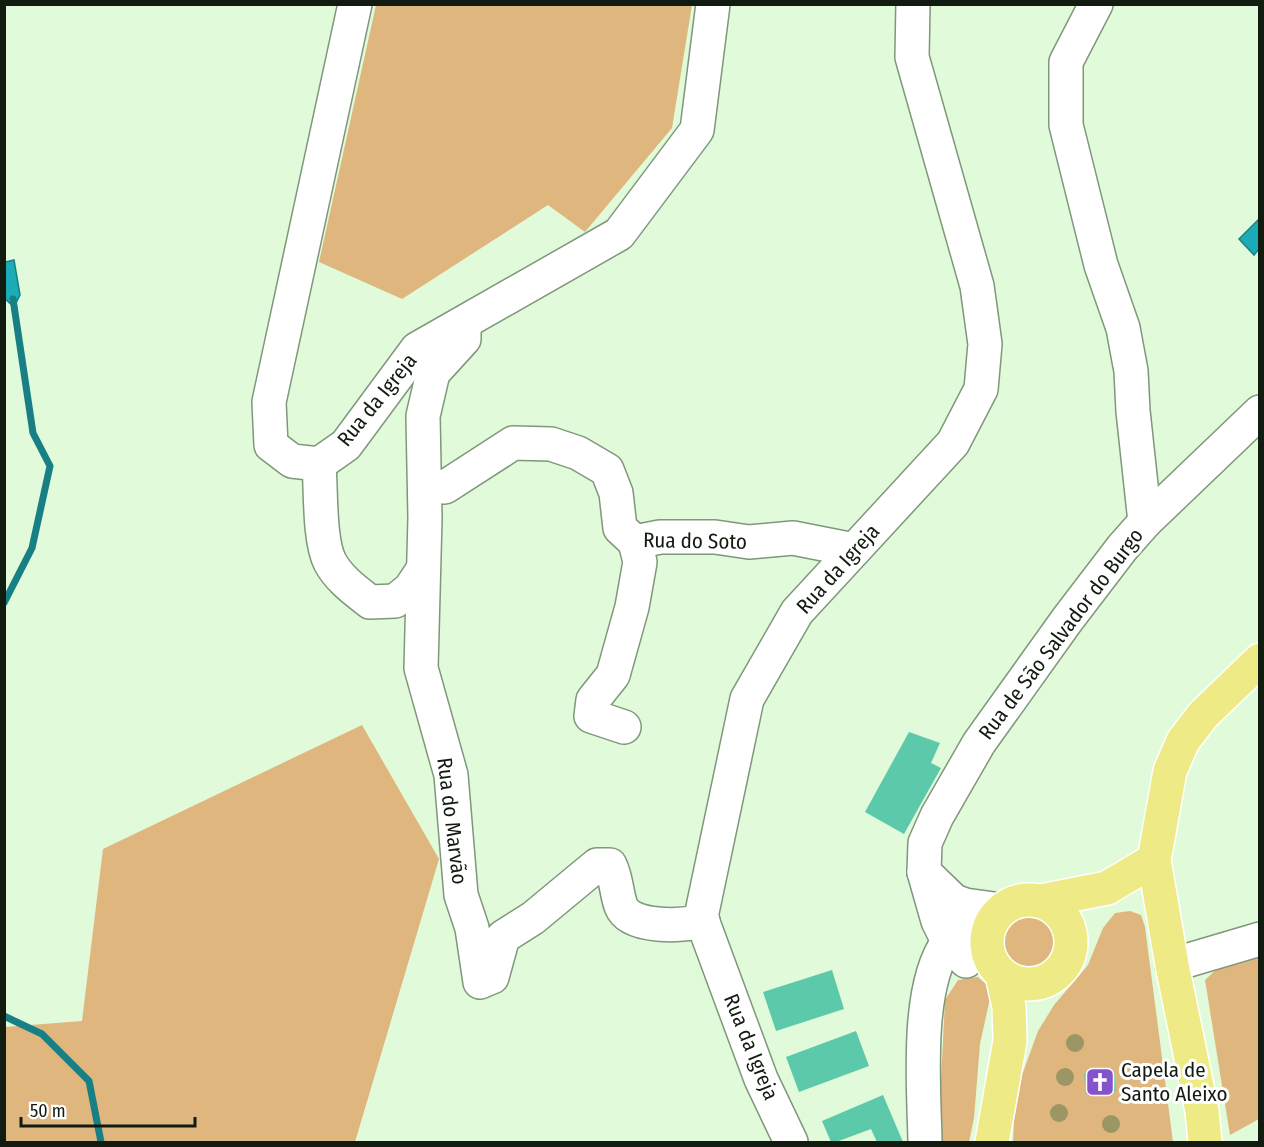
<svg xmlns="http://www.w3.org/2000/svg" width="1264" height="1147" viewBox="0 0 1264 1147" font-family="'Fira Sans Condensed',sans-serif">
<rect width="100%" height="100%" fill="#e0fada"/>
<!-- green -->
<g fill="#dfb77e">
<polygon points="376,5 692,5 672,128 585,232 548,205 402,299 319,262"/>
<polygon points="362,725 439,859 355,1142 5,1142 5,1027 82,1021 103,849"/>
<polygon points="1130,911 1141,915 1145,927 1173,1142 1013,1142 1014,1120 1022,1075 1038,1031 1054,1005 1088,965 1103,928 1115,913"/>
<circle cx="1028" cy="941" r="28"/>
<polygon points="1259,954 1259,1119 1230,1135 1205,980 1218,968"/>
<polygon points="978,977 992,989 980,1044 974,1118 969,1142 938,1142 945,1000 958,980"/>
</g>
<!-- water -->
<g fill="#1bacb7" stroke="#188085" stroke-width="1.5">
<polygon points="1259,219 1259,249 1254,255 1239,239"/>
<polygon points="14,260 20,295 14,307 4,298 5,262"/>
</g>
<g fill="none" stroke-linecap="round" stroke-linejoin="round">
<!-- stream -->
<g stroke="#188085" stroke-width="7">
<polyline points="4,603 32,548 50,466 33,433 13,299"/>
<polyline points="4,1016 42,1034 89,1081 101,1142"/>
</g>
</g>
<!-- building -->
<g fill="#5cc9aa">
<polygon points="909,732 940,743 931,763 941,768 904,834 865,812"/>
<polygon points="832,970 844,1009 776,1031 763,992"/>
<polygon points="856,1031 869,1066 799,1092 786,1057"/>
<polygon points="1114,1071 1116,1091 1086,1094 1084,1074"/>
<polygon points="883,1095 903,1142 877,1142 871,1129 836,1142 831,1142 822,1121"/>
</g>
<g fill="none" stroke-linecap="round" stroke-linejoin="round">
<!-- minor casing -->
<g stroke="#7f977a" stroke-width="36">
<g id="minor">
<polyline points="355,4 269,402 271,445 292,461 319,464 346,445 417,349 619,234 697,130 713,4"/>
<path d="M 464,325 L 464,339 L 433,373 L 423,416 L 425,518 L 421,668 L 451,775 L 461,895 L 472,928 L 480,982 L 492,977 L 503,937 L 533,918 L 597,865 L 610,865 C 617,880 616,892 621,906 C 630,929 682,926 703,921"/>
<path d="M 319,464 C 321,490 319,541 330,562 C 339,579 356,591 370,602 L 395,601 L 410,589 L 422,571"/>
<polyline points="425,485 445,487 513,443 551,444 578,453 607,470 616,493 620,528 635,542"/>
<polyline points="1145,522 1260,412"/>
<polyline points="635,542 660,537 715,537 749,542 793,538 854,550"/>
<polyline points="624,727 591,716 593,700 613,675 632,607 640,562 635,542"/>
<polyline points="924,872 954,901 965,905 1001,910"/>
<polyline points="966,961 948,941 938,921 924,872 925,843 937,816 979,743 1067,620 1122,548 1145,522 1133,411 1131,371 1123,328 1101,265 1066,125 1066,62 1096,4"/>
<polyline points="1172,965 1260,939"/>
<polyline points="791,1142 761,1079 701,917 747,699 797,612 953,443 981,389 985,344 977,286 912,57 913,4"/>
<path d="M 925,1142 C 924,1088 915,987 948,942 C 956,931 976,926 989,924"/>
</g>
</g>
<!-- major casing -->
<g stroke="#fff" stroke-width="36">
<g id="major">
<circle cx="1029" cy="942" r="42"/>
<polyline points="1041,901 1107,888 1154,860"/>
<polyline points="992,1142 1010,1041 1009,1007 1002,975"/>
<polyline points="1205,1142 1202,1111 1172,965 1154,860 1170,771 1183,741 1203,715 1260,660"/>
</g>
</g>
<!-- minor -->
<use href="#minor" stroke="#fff" stroke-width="33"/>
<!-- major -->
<use href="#major" stroke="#eeeb86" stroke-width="33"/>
</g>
<!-- trees -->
<g fill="#9c9564">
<circle cx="1075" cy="1043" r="9"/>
<circle cx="1065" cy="1077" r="9"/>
<circle cx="1059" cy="1113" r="9"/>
<circle cx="1111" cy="1124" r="9"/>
</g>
<!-- icons -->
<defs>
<g id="church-square" transform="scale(1.5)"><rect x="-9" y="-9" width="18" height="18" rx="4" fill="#8452ca" stroke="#fff"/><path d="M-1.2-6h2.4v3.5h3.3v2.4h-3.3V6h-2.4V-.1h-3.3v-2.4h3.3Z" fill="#fff"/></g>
</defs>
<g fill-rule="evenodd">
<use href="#church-square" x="1100" y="1082"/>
</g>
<g text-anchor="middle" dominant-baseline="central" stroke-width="6" stroke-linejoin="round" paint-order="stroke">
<!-- street labels -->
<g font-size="21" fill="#121b10" stroke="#fff">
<text transform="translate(377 400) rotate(-51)">Rua da Igreja</text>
<text transform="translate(695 541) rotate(1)">Rua do Soto</text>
<text transform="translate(838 569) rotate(-48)">Rua da Igreja</text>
<text transform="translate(1061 634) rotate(-53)">Rua de São Salvador do Burgo</text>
<text transform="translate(452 821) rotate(83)">Rua do Marvão</text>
<text transform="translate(751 1047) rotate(68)">Rua da Igreja</text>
</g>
<!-- poi labels -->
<g font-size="21" fill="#121b10" stroke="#fff" text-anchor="start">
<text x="1121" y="1070">Capela de<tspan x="1121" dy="24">Santo Aleixo</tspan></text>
</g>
</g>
<!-- border -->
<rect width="1264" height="1147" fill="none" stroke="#121b10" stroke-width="12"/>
<!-- scale -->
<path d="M21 1117v9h174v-9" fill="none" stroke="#121b10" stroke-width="3"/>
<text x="30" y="1117" font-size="18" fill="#121b10" stroke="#ffffff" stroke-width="4.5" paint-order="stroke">50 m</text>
</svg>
